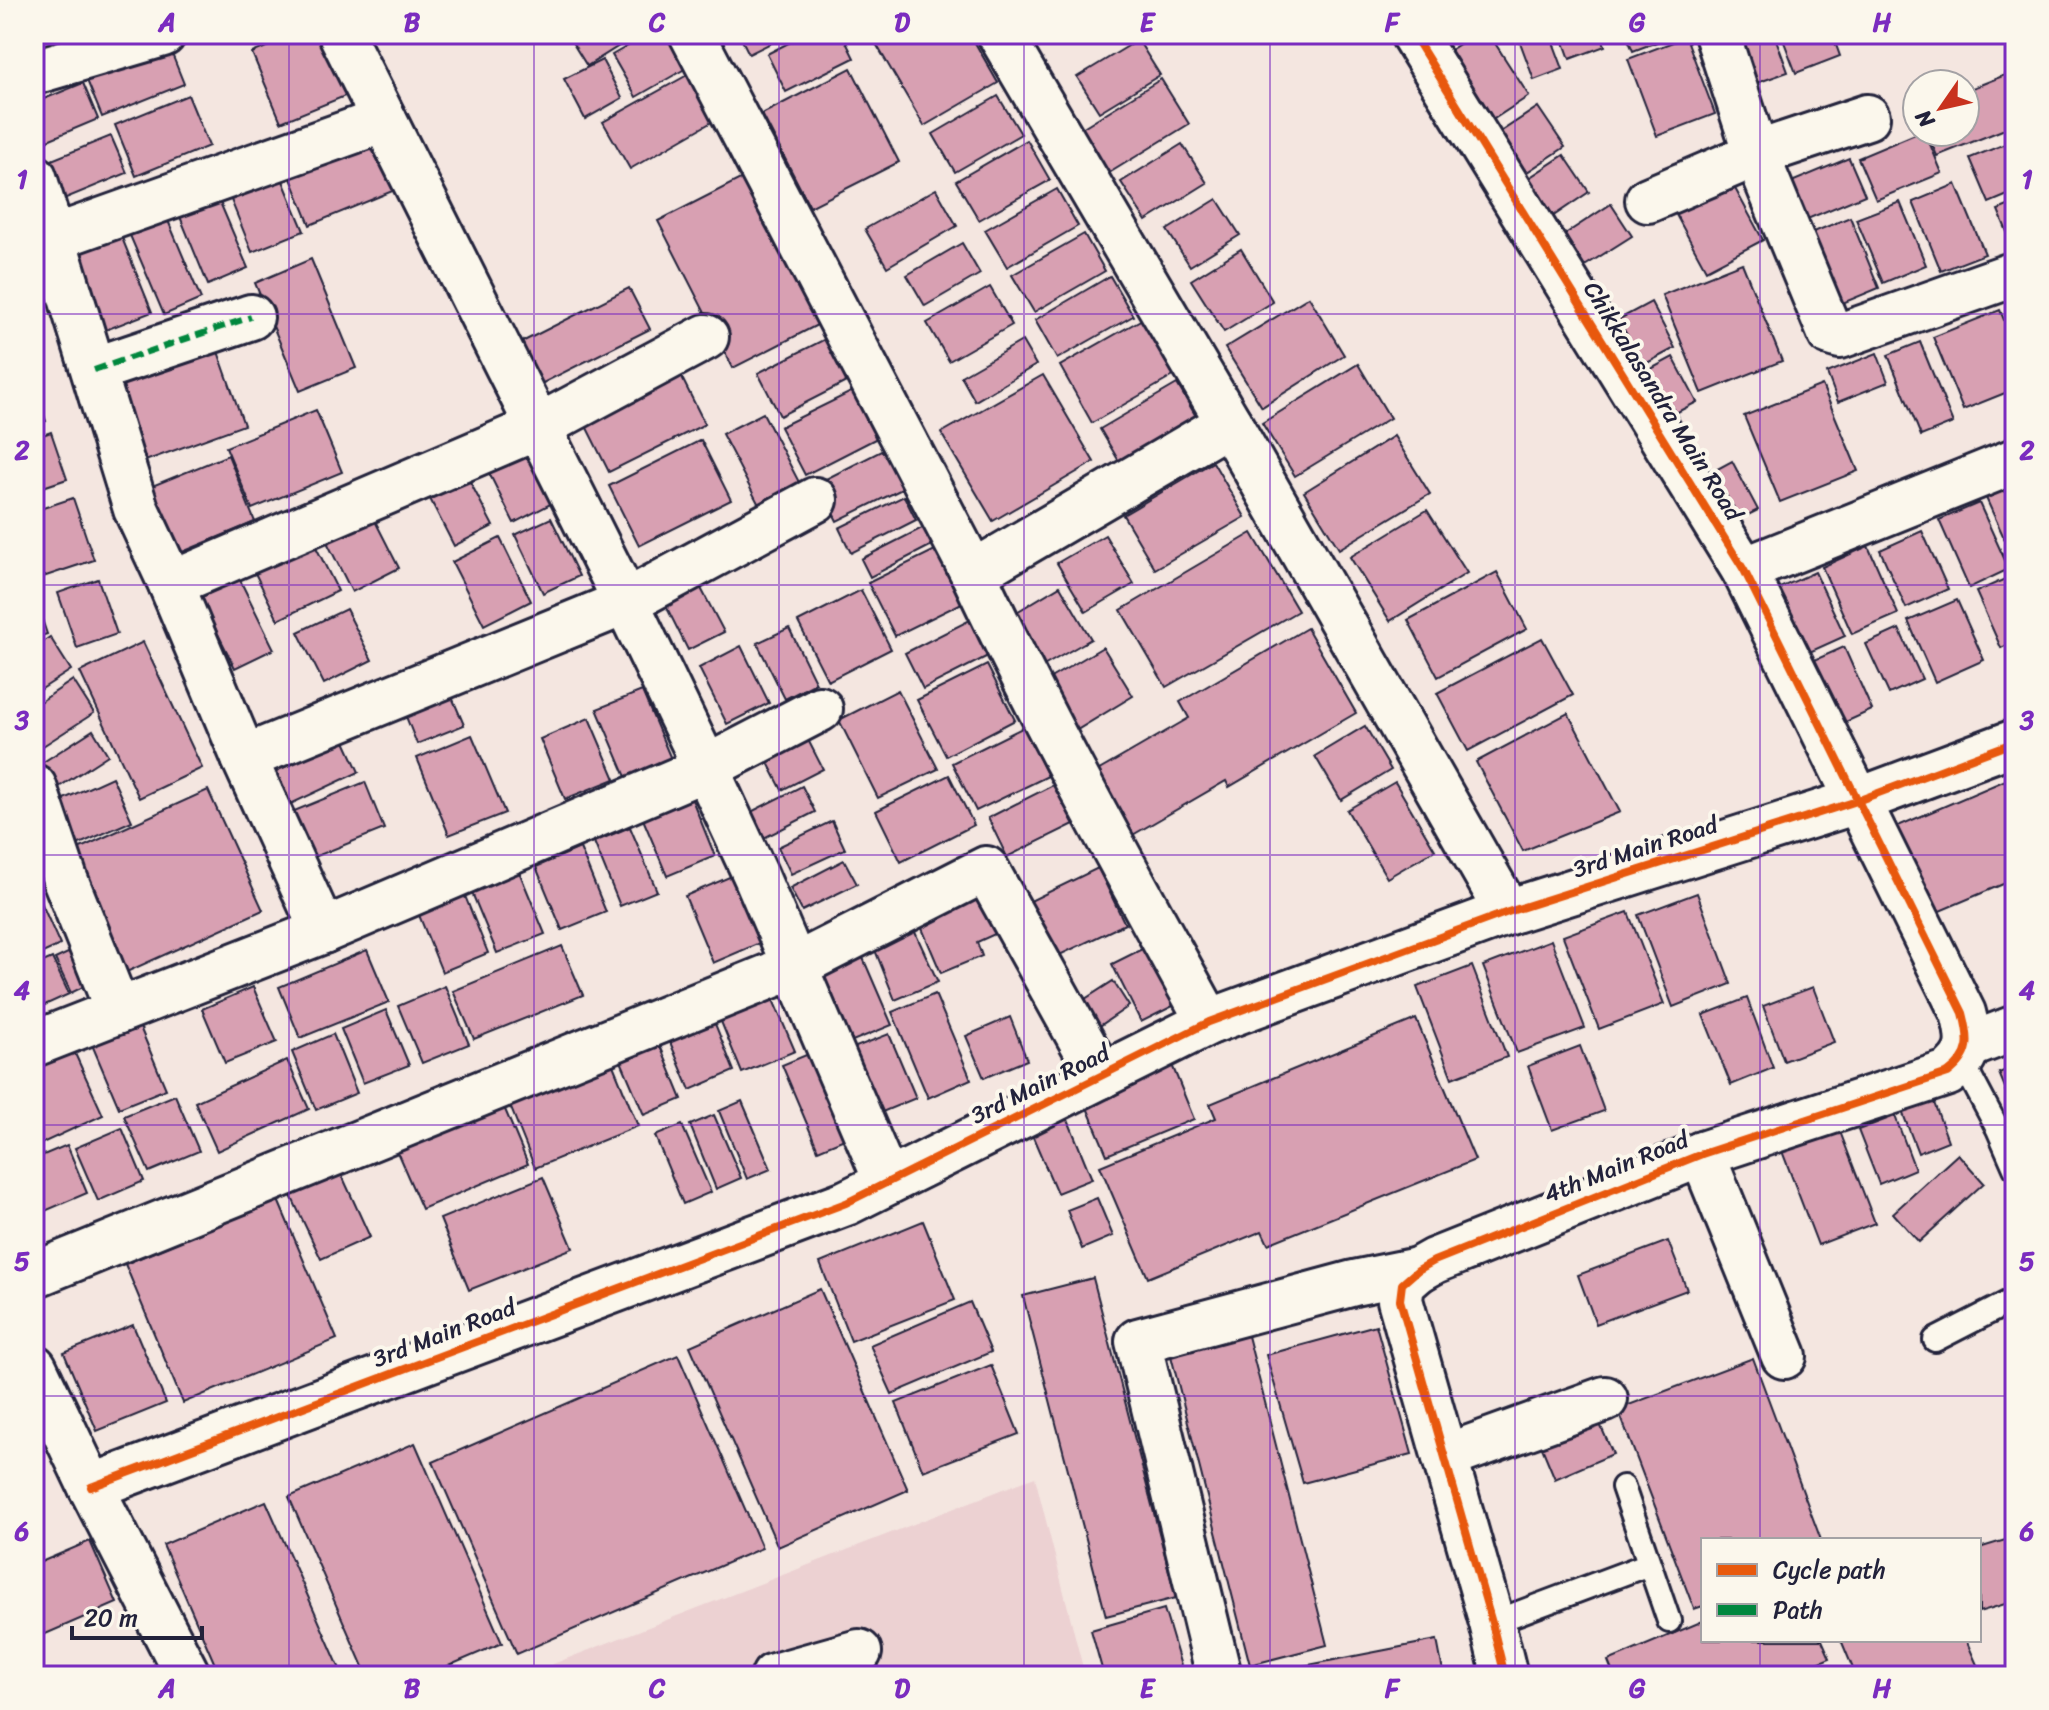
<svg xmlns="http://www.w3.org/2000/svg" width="2049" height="1710" viewBox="0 0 2049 1710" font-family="Sriracha,sans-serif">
<rect width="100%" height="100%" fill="#f4e6e0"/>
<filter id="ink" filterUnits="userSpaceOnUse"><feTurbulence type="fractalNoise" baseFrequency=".0125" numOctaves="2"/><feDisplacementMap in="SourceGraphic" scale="16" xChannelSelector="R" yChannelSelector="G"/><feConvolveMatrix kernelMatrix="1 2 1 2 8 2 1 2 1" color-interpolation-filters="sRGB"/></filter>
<g filter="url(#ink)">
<!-- built -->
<polygon fill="#ecd1d2" points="1035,1477 1085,1676 522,1676"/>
<!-- building -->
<g fill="#d8a0b2" stroke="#22223b" stroke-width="2">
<polygon points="297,34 325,34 350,94 281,122 252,53"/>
<polygon points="567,34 638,34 587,66"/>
<polygon points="649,34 672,34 690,66 636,97 612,55"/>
<polygon points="739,34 789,34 749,54"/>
<polygon points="806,34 842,34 854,58 786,92 767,54"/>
<polygon points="878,34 970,34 998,83 924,126 872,37"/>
<polygon points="1475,34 1489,34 1529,96 1483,126 1438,58"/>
<polygon points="1517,34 1550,34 1563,69 1534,80"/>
<polygon points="1561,34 1601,34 1605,46 1570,59"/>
<polygon points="1626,34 1678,34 1633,51"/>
<polygon points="1729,34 1774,34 1788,72 1748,86"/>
<polygon points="1781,34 1832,34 1840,56 1796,73"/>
<polygon points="1686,37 1715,114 1657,136 1628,59"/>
<polygon points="166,39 184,84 102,117 84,73"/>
<polygon points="1138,40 1160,75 1099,112 1077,77"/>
<polygon points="602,60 622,98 585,119 564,79"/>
<polygon points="851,68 899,162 810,207 762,114"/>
<polygon points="691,73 717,119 630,169 603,122"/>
<polygon points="2010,73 2015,86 2015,125 1937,156 1927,132 1965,132 1965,91"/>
<polygon points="1161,79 1189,124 1101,178 1072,134"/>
<polygon points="83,83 98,119 36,145 34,103"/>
<polygon points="188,95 209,146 136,176 115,125"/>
<polygon points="998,96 1021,134 955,172 933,134"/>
<polygon points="1538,107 1565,147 1512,182 1485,142"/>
<polygon points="371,131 395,190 310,225 286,166"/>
<polygon points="1920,132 1925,132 1942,173 1876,200 1858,158"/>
<polygon points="111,136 127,173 54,203 39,165"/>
<polygon points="1027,140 1050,180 979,220 956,181"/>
<polygon points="2015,140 2015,192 1989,203 1970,158"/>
<polygon points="1182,144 1207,183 1146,221 1121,182"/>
<polygon points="1564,155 1589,192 1540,225 1515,187"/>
<polygon points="1849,158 1865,195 1805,220 1789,183"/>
<polygon points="276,164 304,231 252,252 225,185"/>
<polygon points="750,174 825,321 733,368 658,221"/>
<polygon points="1732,183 1763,240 1706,270 1675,213"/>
<polygon points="1956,184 1985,254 1941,271 1913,202"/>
<polygon points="213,186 248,268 208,285 174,202"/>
<polygon points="936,189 957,226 887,267 865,229"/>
<polygon points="1057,189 1078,226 1007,267 985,230"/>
<polygon points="1217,199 1240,235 1190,266 1167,230"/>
<polygon points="1900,202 1926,265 1883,283 1856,219"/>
<polygon points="2015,203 2015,251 1998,210"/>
<polygon points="1611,204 1632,236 1580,269 1559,238"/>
<polygon points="164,211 201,299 164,315 126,226"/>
<polygon points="1850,217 1879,288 1833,307 1804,236"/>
<polygon points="118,228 152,312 98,333 64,249"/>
<polygon points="1084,234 1105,271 1034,312 1012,275"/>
<polygon points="962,243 980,274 925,306 907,275"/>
<polygon points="1241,249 1273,302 1224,332 1191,280"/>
<polygon points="311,259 356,368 300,391 255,283"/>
<polygon points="1742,263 1782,361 1702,393 1662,295"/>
<polygon points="1110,276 1133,316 1057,359 1035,320"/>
<polygon points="990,287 1012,325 949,361 927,323"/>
<polygon points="629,288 650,329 541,384 520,343"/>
<polygon points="1309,297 1344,355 1262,407 1225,348"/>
<polygon points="1651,302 1675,348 1636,369 1612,323"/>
<polygon points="2000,310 2015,347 2015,389 1963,410 1933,337"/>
<polygon points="1144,318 1177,374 1092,423 1060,366"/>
<polygon points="833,335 854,378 780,416 758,373"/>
<polygon points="1022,341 1036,365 975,401 961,376"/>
<polygon points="1920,342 1953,423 1921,436 1888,355"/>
<polygon points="215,343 244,425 137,464 107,383"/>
<polygon points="1877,353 1888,382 1838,402 1827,373"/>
<polygon points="1673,357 1697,402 1662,420 1638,376"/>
<polygon points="674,362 705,424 609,472 578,410"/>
<polygon points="1358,364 1390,418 1295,476 1262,423"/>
<polygon points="1043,375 1094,462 993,521 941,433"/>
<polygon points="1177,384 1197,418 1120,463 1100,429"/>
<polygon points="34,385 46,421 34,425"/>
<polygon points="1822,385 1858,471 1780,502 1744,416"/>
<polygon points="859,388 883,435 805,475 780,427"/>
<polygon points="316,410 342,472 252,509 226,447"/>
<polygon points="763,413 801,486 760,507 722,434"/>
<polygon points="51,432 67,479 34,490 34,438"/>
<polygon points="535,433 566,496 514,523 482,459"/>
<polygon points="1394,436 1430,494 1339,549 1304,492"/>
<polygon points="701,440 731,500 639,546 609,486"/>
<polygon points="885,449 904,488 837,521 818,483"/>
<polygon points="228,455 255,522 163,560 135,493"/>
<polygon points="1732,461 1758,510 1724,527 1699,479"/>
<polygon points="1213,462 1245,517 1155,569 1123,515"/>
<polygon points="464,470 493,526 454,546 425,489"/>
<polygon points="2015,485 2015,562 1986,498"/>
<polygon points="904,496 916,520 851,553 839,528"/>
<polygon points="73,498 94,560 43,577 34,552 34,511"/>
<polygon points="1979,503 2009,569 1969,588 1939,520"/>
<polygon points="1427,510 1467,573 1390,621 1350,557"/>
<polygon points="371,513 399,568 352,592 324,536"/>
<polygon points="551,518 579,576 543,593 515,535"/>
<polygon points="924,527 934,544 870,577 861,559"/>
<polygon points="1922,531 1948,589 1906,608 1880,550"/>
<polygon points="1252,533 1298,611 1166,687 1121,610"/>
<polygon points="1105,535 1134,584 1086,612 1057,563"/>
<polygon points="500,538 531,601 484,625 452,562"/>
<polygon points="313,541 338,591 278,620 254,571"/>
<polygon points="1868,546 1898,614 1852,634 1822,567"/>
<polygon points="939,548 966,601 895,636 868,583"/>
<polygon points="1497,572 1527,629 1438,677 1408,620"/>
<polygon points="1815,572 1845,636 1792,660 1764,595"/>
<polygon points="693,573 724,632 688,650 658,590"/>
<polygon points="2014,575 2015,642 2001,648 1976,592"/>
<polygon points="239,578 274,649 235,668 200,598"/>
<polygon points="98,579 117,634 77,648 58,593"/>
<polygon points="1060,586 1091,639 1040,668 1010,616"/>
<polygon points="861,590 891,649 828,681 798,622"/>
<polygon points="34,596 47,634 34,638"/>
<polygon points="1957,600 1984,660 1935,682 1908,621"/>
<polygon points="346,609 372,660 324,684 298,632"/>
<polygon points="970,620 988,656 923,689 905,653"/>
<polygon points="789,628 816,683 785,699 757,643"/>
<polygon points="1307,628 1356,713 1229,787 1226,781 1131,836 1094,773 1189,718 1180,702"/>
<polygon points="1899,629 1922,679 1889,694 1866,644"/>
<polygon points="50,637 71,670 34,694 34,648"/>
<polygon points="1542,638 1573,695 1468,751 1437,693"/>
<polygon points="143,642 202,768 139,798 80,672"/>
<polygon points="741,646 769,703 727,724 699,668"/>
<polygon points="1103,647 1133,696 1072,733 1042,683"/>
<polygon points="1844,647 1872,710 1828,730 1799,667"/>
<polygon points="987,665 1015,720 946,756 917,700"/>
<polygon points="73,680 94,713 43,746 34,733 34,706"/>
<polygon points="449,690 464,725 417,744 403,709"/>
<polygon points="898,690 938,769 878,798 839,720"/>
<polygon points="642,691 671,759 626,777 597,709"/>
<polygon points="1568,713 1620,812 1523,851 1476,762"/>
<polygon points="589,718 615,779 565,799 540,739"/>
<polygon points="338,726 359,772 280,809 259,762"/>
<polygon points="1365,726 1391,770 1341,800 1315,756"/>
<polygon points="1024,727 1048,776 976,811 952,763"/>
<polygon points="93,730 108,755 48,794 34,768"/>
<polygon points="804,732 823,769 782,790 763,753"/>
<polygon points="472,735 505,813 449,835 417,758"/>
<polygon points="949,775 974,825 901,862 876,811"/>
<polygon points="2015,776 2015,879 1928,916 1891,829"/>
<polygon points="112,777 132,821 75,846 55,803"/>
<polygon points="365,782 384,829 302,862 282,816"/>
<polygon points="1395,782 1435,850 1387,878 1347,810"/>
<polygon points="1057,783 1076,823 1007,857 988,818"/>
<polygon points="802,786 815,812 760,840 747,814"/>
<polygon points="208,790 263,910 120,975 65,855"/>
<polygon points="689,792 715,856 667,876 640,812"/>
<polygon points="832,821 845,849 791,874 778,847"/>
<polygon points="630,827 657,891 620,906 594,842"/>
<polygon points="580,848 606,912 562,930 536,867"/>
<polygon points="844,860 857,884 802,911 790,888"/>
<polygon points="1098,868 1125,924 1047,961 1020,906"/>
<polygon points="518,869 545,934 497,953 470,888"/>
<polygon points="734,875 762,942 713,963 685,896"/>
<polygon points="989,889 1006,929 977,942 982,956 941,973 918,919"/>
<polygon points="463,891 488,953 442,972 417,910"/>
<polygon points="1697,893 1731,984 1673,1007 1638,915"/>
<polygon points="41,902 60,945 34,957 34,905"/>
<polygon points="1628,912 1664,1004 1599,1029 1563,936"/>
<polygon points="908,917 938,982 895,1000 869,935"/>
<polygon points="1551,940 1585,1028 1517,1053 1483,966"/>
<polygon points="1156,942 1185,1000 1141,1022 1112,964"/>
<polygon points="857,944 892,1025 850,1042 818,963"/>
<polygon points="85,945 101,978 71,993 55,959"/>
<polygon points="562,946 583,995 474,1039 453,991"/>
<polygon points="367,950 389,1002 300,1038 279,987"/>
<polygon points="52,958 69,994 34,1010 34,966"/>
<polygon points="1472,966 1507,1057 1452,1078 1417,987"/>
<polygon points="765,981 795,1051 742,1073 713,1002"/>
<polygon points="1113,981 1129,1006 1085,1036 1068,1010"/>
<polygon points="445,986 469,1044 422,1063 398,1006"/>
<polygon points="253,987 277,1042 225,1063 202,1009"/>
<polygon points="1813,987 1834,1042 1784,1061 1763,1006"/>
<polygon points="935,994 971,1079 928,1098 892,1012"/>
<polygon points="1747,998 1773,1068 1731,1085 1703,1015"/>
<polygon points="707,1004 734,1071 690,1090 662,1023"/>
<polygon points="386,1010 409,1065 363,1083 341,1029"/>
<polygon points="1010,1017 1027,1060 984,1078 966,1036"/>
<polygon points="1416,1019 1475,1160 1268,1244 1262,1231 1148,1278 1100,1166 1216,1118 1210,1104"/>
<polygon points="137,1020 166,1089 119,1108 90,1040"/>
<polygon points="654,1031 682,1099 644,1115 615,1047"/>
<polygon points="333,1034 357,1093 316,1110 292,1052"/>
<polygon points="889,1034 916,1098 875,1115 848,1050"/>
<polygon points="1580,1046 1604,1111 1552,1130 1528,1066"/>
<polygon points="72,1047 103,1115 34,1147 34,1065"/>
<polygon points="811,1053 847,1138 818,1150 782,1065"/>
<polygon points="1168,1055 1194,1119 1107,1155 1080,1091"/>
<polygon points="287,1060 309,1109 217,1151 195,1102"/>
<polygon points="611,1060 638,1126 535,1168 509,1103"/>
<polygon points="2015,1066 2015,1106 2013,1107 1999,1073"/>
<polygon points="175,1095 199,1151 149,1172 124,1116"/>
<polygon points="501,1100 528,1164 422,1209 394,1145"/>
<polygon points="1933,1100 1948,1141 1918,1153 1902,1111"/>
<polygon points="742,1101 771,1169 747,1179 719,1111"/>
<polygon points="714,1115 741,1178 716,1189 690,1125"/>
<polygon points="1066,1115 1092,1179 1057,1193 1030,1130"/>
<polygon points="1895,1116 1915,1169 1879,1184 1858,1130"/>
<polygon points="682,1125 711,1192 683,1204 655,1136"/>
<polygon points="122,1128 144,1181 98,1201 75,1148"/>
<polygon points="1839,1129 1875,1223 1818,1245 1782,1151"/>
<polygon points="67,1145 87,1193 38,1214 34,1203 34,1159"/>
<polygon points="1958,1154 1984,1183 1919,1242 1893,1213"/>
<polygon points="334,1158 370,1237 321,1259 284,1181"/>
<polygon points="543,1177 573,1248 469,1290 440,1219"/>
<polygon points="1097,1198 1113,1236 1082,1249 1067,1210"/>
<polygon points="278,1200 337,1339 183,1403 125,1264"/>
<polygon points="923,1221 955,1300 851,1341 820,1263"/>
<polygon points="1668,1241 1687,1290 1596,1324 1578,1275"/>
<polygon points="1093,1278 1176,1598 1106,1616 1023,1296"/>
<polygon points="820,1289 908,1490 778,1547 690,1346"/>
<polygon points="970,1302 991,1352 892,1394 870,1345"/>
<polygon points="133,1325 166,1403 97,1431 64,1353"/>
<polygon points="1376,1325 1412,1454 1303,1483 1266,1355"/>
<polygon points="1246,1328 1327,1645 1250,1665 1169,1348"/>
<polygon points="678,1355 762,1548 517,1654 433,1462"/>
<polygon points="1753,1358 1821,1540 1703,1540 1703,1606 1694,1609 1618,1409"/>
<polygon points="991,1365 1019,1434 923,1471 896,1403"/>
<polygon points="1596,1415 1613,1454 1555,1479 1538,1438"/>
<polygon points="415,1443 502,1643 425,1676 367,1676 289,1497"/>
<polygon points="266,1501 343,1676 220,1676 163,1545"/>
<polygon points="2015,1537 2015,1601 1979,1612 1979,1548"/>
<polygon points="90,1541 117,1603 34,1639 34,1565"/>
<polygon points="1164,1609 1184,1676 1104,1676 1091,1630"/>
<polygon points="1703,1621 1703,1640 1822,1640 1830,1658 1787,1676 1614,1676 1608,1661"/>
<polygon points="1437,1640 1444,1676 1252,1676"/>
<polygon points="1841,1640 1966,1640 1982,1676 1856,1676"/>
</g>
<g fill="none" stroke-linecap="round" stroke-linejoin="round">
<!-- service casing -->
<g stroke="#22223b" stroke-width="28">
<g id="service">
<polyline points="1962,1061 1998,1129 2015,1168"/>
<polyline points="1935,1340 2015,1299"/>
<polyline points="1623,1487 1669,1621"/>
<polyline points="1492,1623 1649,1564"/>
</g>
</g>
<!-- minor casing -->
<g stroke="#22223b" stroke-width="50">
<g id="minor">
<polyline points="341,34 626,602 706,768 756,876 887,1182"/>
<path d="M 692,34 L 973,573 C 1045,726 1128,874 1209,1022"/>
<polyline points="1000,34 1229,423 1508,912"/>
<polyline points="1717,34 1756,154 1830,333 1840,336 2009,276"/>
<polyline points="34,72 163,34"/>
<polyline points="34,177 136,509 171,584 244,758 323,931 34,1044"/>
<polyline points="1648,200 1756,154 1867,117"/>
<polyline points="53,238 384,120"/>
<polyline points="94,370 251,317"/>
<polyline points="1744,570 2015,461"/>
<polyline points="973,573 1229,423"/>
<polyline points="171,584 538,427 706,337"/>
<polyline points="244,758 626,602 815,500"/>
<polyline points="34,787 65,879 118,1011"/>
<polyline points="323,931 706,768 820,709"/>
<polyline points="1968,1046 2015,1028"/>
<polyline points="1702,1154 1784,1356"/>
<polyline points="34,1275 795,966 986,869 1101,1076"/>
<polyline points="34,1367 91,1487 188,1676"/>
<polyline points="1445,1457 1605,1399"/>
<polyline points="91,1487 846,1203 1209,1022 1508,912 1857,801 2015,742"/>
<polyline points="774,1676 859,1652"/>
<polyline points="1219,1676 1138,1341 1354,1283 1418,1270"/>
</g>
</g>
<!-- tertiary casing -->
<g stroke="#22223b" stroke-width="50">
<path id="tertiary" d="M 1413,34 L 1744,570 L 1963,1013 C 1970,1040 1972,1055 1948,1073 L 1702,1154 L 1434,1261 L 1418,1270 L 1402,1284 L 1400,1300 L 1492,1623 L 1505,1676"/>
</g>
<!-- service -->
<use href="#service" stroke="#fbf7ec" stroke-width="22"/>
<!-- minor -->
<use href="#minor" stroke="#fbf7ec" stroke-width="44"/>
<!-- tertiary -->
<use href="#tertiary" stroke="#fbf7ec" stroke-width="44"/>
<!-- quiet -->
<polyline stroke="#00873e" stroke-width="6" stroke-dasharray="12 6" stroke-linecap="butt" points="94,370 251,317"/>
<!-- cycleway casing -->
<g stroke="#fbf7ec" stroke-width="13">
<g id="cycleway">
<path d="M 1413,34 L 1744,570 L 1963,1013 C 1970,1040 1972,1055 1948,1073 L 1702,1154 L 1434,1261 L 1418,1270 L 1402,1284 L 1400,1300 L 1492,1623 L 1505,1676"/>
<polyline points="91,1487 846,1203 1209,1022 1508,912 1857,801 2015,742"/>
</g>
</g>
<!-- cycleway -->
<use href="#cycleway" stroke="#e8590c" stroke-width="8"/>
</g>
</g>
<!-- grid -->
<path fill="none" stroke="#7b2cbf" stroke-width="2" stroke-opacity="0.55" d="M 289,34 L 289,1676M 534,34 L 534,1676M 779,34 L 779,1676M 1024,34 L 1024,1676M 1270,34 L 1270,1676M 1515,34 L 1515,1676M 1760,34 L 1760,1540M 34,314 L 2015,314M 34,585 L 2015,585M 34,855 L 2015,855M 34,1125 L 2015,1125M 34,1396 L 2015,1396M 1760,1640 L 1760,1676"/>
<g text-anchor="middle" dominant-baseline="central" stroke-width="8" stroke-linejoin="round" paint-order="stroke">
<!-- street labels -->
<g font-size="24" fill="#22223b" stroke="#fbf7ec">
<text transform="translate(1663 401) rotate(58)">Chikkalasandra Main Road</text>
<text transform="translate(1645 847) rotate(-18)">3rd Main Road</text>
<text transform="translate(1040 1084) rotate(-26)">3rd Main Road</text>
<text transform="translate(1616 1167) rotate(-22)">4th Main Road</text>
<text transform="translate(444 1333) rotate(-21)">3rd Main Road</text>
</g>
</g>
<!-- margin -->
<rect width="2049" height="1710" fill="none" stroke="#fbf7ec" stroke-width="88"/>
<!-- legend -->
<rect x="1701" y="1538" width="280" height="104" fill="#fbf7ec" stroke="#a4a2a5" stroke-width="2"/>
<rect x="1717" y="1564" width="40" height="12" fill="#e8590c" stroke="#a4a2a5" stroke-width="2"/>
<text x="1773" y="1578" font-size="24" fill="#22223b">Cycle path</text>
<rect x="1717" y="1604" width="40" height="12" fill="#00873e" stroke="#a4a2a5" stroke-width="2"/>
<text x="1773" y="1618" font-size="24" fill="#22223b">Path</text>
<!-- north arrow -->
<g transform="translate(1941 108) rotate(236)"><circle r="38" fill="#fbf7ec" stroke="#a4a2a5" stroke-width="2"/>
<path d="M0-6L14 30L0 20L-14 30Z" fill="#c8321e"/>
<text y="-12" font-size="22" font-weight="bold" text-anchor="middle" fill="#22223b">N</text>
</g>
<!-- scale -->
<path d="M72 1626v12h130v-12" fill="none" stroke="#22223b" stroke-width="4"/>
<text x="84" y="1626" font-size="24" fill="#22223b" stroke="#fbf7ec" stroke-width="6" paint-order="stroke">20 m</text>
<rect x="44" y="44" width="1961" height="1622" fill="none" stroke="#7b2cbf" stroke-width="3"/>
<g font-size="26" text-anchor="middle" font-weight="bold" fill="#7b2cbf">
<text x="167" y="31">A</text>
<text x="412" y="31">B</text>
<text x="657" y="31">C</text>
<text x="902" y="31">D</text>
<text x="1147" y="31">E</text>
<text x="1392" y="31">F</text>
<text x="1637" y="31">G</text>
<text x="1882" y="31">H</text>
<text x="22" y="188">1</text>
<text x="2027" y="188">1</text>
<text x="22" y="459">2</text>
<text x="2027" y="459">2</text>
<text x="22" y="729">3</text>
<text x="2027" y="729">3</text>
<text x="22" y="999">4</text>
<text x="2027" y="999">4</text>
<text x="22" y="1270">5</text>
<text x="2027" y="1270">5</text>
<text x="22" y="1540">6</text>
<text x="2027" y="1540">6</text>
<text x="167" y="1697">A</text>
<text x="412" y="1697">B</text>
<text x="657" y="1697">C</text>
<text x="902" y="1697">D</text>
<text x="1147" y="1697">E</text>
<text x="1392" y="1697">F</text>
<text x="1637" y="1697">G</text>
<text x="1882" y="1697">H</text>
</g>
</svg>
